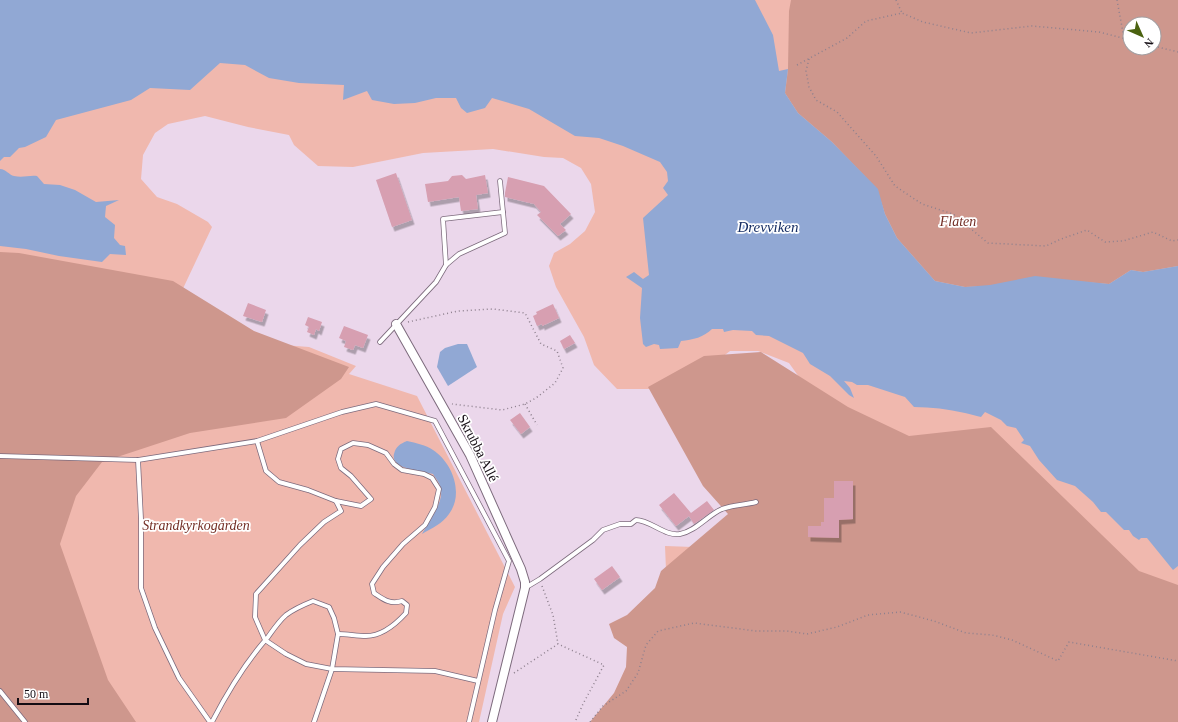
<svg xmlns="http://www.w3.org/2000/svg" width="1178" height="722" viewBox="0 0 1178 722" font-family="'Times New Roman',serif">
<defs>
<filter id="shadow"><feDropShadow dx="2.5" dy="4.5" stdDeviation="0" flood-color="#0004"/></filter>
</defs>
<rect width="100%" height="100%" fill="#ebd7eb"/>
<!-- green -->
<path fill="#f0b8ae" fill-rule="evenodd" d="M 0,0 L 1178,0 L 1178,722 L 668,618 L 665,546 L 775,550 L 804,384 L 789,363 L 758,351 L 730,351 L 708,368 L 649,389 L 617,389 L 594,365 L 584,337 L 556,287 L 549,266 L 554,253 L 570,244 L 585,231 L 595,212 L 591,184 L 581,168 L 563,158 L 544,157 L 493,149 L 423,153 L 353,167 L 318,166 L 294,145 L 289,135 L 248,127 L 205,116 L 168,124 L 155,133 L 143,155 L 141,179 L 157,197 L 177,204 L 208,222 L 212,227 L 179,297 L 270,344 L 309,347 L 356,366 L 349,374 L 417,396 L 515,587 L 503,614 L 479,722 L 0,722 ZM 1130,24 L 1154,24 L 1154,48 L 1130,48 Z"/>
<!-- forest -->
<g fill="#ce978d" fill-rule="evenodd">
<path d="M 791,0 L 1178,0 L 1178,266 L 1143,272 L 1131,270 L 1109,284 L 1084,282 L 965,287 L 935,281 L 897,238 L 885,214 L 877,189 L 832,142 L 798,113 L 785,93 L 788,69 L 789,11 ZM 1130,24 L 1154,24 L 1154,48 L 1130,48 Z"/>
<polygon points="0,252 19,253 173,281 254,331 349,367 341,379 286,418 190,433 102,462 76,496 60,544 108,680 136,722 0,722"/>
<polygon points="761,352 848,407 909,436 991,427 1139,571 1178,585 1178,722 590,722 614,693 626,667 627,647 614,638 609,624 627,615 655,588 661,571 728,514 703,486 648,387 704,356"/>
</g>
<!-- water -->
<g fill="#91a8d4">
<path d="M 0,0 L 755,0 L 773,35 L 779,71 L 788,69 L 785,93 L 798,113 L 832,142 L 878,189 L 885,214 L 897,238 L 935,281 L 965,287 L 990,285 L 1035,276 L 1109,284 L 1131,270 L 1143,272 L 1178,266 L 1178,566 L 1173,570 L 1147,538 L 1141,538 L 1139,540 L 1133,536 L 1129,530 L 1124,530 L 1106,512 L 1101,512 L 1093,502 L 1075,486 L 1057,480 L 1039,460 L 1030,446 L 1021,443 L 1024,440 L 1016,428 L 1007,426 L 1001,420 L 985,412 L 981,417 C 975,416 971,414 965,413 C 948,409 931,407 914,407 L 905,397 L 868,385 L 857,385 L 852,382 L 844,381 L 850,388 L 854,398 L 849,395 L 830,376 L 810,364 L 803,353 L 769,336 L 756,335 L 752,331 L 733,330 L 724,332 L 723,329 L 712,329 C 704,337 693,340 681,341 L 678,348 L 660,349 L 659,345 L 654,344 L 646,347 L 643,344 L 640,318 L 642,288 L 626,277 L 634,272 L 643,279 L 649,275 L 643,218 L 668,195 L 663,188 L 668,181 L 667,172 L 660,162 L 623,146 L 599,138 L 575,136 L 529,109 L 492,98 L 485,108 L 467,113 L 461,108 L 456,98 L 436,98 L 415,103 L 394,104 L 372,100 L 367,91 L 343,100 L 344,85 L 299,83 L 269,78 L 245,65 L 220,63 L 190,90 L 150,88 L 131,100 L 56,120 L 46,137 L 25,147 L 19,148 L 10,157 L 4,157 L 0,161 Z"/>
<path d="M 0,169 C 6,169 9,175 14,176 C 23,178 29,175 37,176 L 44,184 L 60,185 L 75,190 L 96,202 L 119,200 L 106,206 L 105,217 L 115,225 L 114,238 L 120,245 L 125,246 L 126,255 L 110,254 L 102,262 L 59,256 L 26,249 L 0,246 Z"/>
<polygon points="458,344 467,344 477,367 448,386 437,367 440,352 445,348"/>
<path d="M 407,441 C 416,443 426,445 433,450 C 453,463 464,494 449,514 C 442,524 432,528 422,534 C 428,523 443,503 441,491 C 441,484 436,479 433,474 C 422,471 390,469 394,454 C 396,446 400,444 407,441 Z"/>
</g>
<!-- building -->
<g fill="#d79fb1" filter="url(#shadow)">
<polygon points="396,173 412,220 392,227 376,180"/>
<polygon points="462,175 466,179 485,175 488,193 476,195 478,209 461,211 459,197 428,202 425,184 448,181 452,176"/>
<polygon points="508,177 544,186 571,214 560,224 566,230 558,236 537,215 541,212 534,204 505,197 505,193"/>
<polygon points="248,303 266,310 262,322 243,316"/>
<polygon points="553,304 559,318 542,326 542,324 537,326 533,316 537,314 536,312"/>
<polygon points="308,317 322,322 319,331 316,329 314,335 307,332 309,327 305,325"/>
<polygon points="344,326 368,335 363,348 355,345 353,350 344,347 346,341 339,338"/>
<polygon points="570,335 575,343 564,349 560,341"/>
<polygon points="520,413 530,427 521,434 510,420"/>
<polygon points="834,481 853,481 853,519 839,520 839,538 808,537 808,526 821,526 821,522 824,522 824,498 834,498"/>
<polygon points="674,493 691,513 707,501 714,510 694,524 689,516 676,526 659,505"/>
<polygon points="612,566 620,577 602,590 594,579"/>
</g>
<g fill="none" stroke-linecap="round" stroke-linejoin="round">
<!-- service casing -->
<g stroke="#7d6b7d" stroke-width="5.5">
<g id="service">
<polyline points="446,265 443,219 503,212"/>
<polyline points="380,342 436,282 446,265 459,254 505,233 500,181"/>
<polyline points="257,441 266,471 279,482 308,490 336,501 341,511 324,522 300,545 256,594 255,617 265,640 286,654 306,664 332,669 435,671 478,681"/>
<polyline points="0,456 138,460"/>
<path d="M 336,501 L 361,506 L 371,499 L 351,476 L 341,468 L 338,459 L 341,449 L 353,443 L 368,445 L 386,453 L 394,464 L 402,470 L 424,474 L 432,478 L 439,489 L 435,507 L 425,525 L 403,544 L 383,567 L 372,584 L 374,593 C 383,599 390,605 402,601 L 407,605 L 406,613 C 396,624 382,636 366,636 C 357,636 347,634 338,634"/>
<path d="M 525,588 L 540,579 L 593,540 L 603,530 L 620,524 L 631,524 L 636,520 C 650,520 666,537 680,534 C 696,531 708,515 722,509 C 733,505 745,505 756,502"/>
<polyline points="0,691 25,722"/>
<polyline points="210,722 179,678 155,628 141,588 141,519 138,460 257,441 342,412 376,404 435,421 509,561 495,610 469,722"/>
<path d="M 212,722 C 228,691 245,663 268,637 C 273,630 279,621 286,615 C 294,609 303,605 313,601 L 329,607 L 334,618 L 338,634 L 332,669 L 314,722"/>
</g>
</g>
<!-- minor casing -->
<g stroke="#7d6b7d" stroke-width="10">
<polyline id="minor" points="396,324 470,455 521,569 525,582 525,588 492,722"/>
</g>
<!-- path -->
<g stroke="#8e808e" stroke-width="1.5" stroke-dasharray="1 3" stroke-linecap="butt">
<polyline points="896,0 902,13"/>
<polyline points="1117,0 1124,38"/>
<polyline points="1154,46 1178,52"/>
<polyline points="809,59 806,71 809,87 816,100 837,112 876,156 895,186 922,204 953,214 988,243 1046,246 1061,239 1087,230 1105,242 1123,241 1153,232 1172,241 1178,240"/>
<polyline points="797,65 847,38 866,21 902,13 923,22 971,33 1032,26 1099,32 1130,40"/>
<polyline points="408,322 458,311 493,309 525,313 541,344 557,351 563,368 555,383 536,398 525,404 502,410 452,404"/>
<polyline points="525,404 537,425"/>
<polyline points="542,586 553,615 558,644"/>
<polyline points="514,673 558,644 604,665 583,704 575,722"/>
<polyline points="590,722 603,706 626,691 638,673 646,645 658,631 694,623 756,631 787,631 807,634 837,627 868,615 900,612 934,621 966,633 992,635 1012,640 1058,661 1069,642 1178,661"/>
</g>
<!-- service -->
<use href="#service" stroke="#fff" stroke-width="4"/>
<!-- minor -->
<use href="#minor" stroke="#fff" stroke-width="8"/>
</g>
<g text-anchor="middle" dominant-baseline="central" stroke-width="3.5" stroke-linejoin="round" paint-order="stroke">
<!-- park labels -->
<g font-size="14" font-style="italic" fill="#742f26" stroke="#fff">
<text x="958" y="221">Flaten</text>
<text x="196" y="525">Strandkyrkogården</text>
</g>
<!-- street labels -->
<g font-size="14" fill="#130c13" stroke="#fff">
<text transform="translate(478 448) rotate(63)">Skrubba Allé</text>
</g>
<!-- water labels -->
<g font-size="15" font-style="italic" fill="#162e64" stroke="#fff">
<text x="768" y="227">Drevviken</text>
</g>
</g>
<!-- north arrow -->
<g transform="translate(1142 36) rotate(135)"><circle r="19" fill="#ffffff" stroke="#a19ea1"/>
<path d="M0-3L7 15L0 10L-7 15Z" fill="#4a6210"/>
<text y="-6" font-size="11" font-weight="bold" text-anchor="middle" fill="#130c13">N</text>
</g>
<!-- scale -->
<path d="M18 698v6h70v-6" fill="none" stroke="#130c13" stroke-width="2"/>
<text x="24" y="698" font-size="12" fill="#130c13" stroke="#ffffff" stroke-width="3" paint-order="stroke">50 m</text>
</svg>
